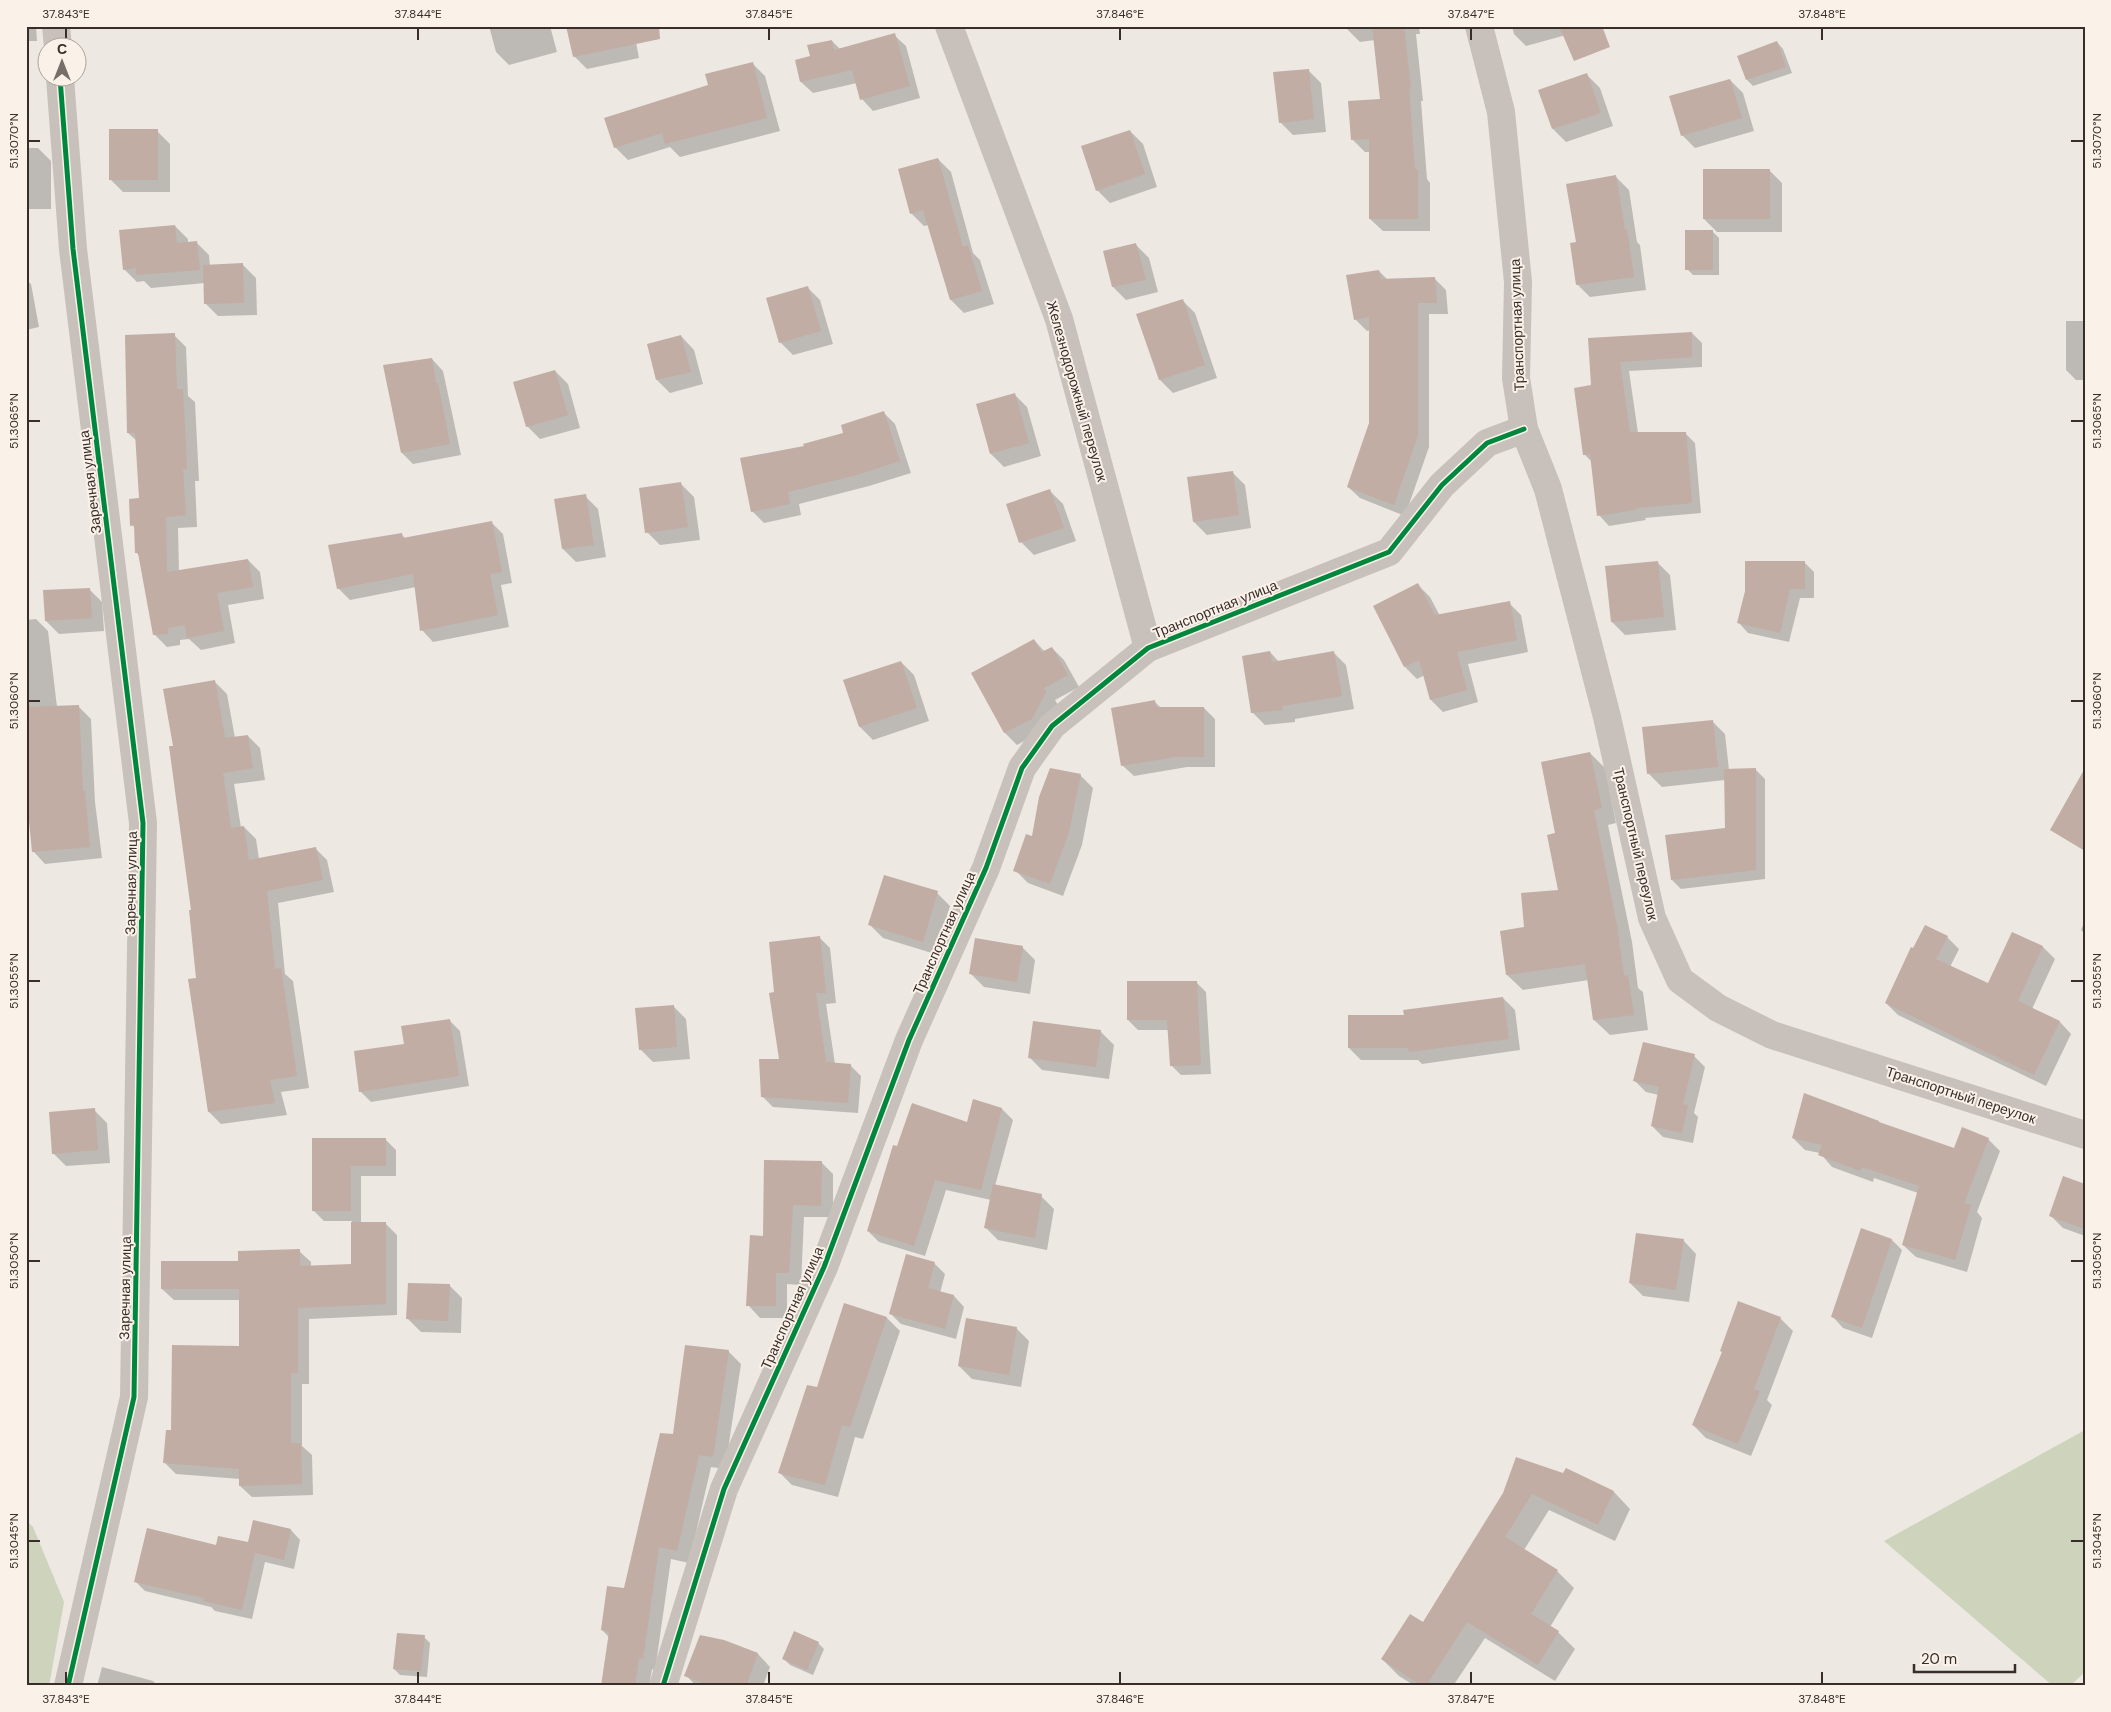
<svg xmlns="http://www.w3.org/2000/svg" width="2111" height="1712" viewBox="0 0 2111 1712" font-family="'DM Sans',sans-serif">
<rect width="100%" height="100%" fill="#ede8e2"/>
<!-- green -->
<g fill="#ced3bc">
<polygon points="2085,1430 2085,1672 2070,1686 2053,1686 1884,1541"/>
<polygon points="26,1520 33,1527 64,1602 49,1686 26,1686"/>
</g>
<!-- shadow -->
<g fill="#0003">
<polygon points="26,26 36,26 37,41 26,41"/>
<polygon points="489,26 550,26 557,52 509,65 496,52"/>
<polygon points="633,26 639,58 587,69 574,56"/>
<polygon points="1347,26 1419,26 1420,34 1416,34 1423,101 1421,101 1427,179 1430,183 1430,231 1383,231 1370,219 1370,152 1365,152 1353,140 1382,100 1375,40 1360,42 1347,29"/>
<polygon points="1512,26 1564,26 1566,35 1526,46 1514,34"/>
<polygon points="894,35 906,46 920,98 873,111 862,99 857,83 813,93 801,82 811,57 832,41 840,49"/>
<polygon points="1777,42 1783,49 1792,73 1753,86 1747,80"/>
<polygon points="752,63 765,76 780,131 680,157 670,147 628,160 615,147 710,86"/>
<polygon points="1308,70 1321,83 1326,132 1293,135 1280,122"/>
<polygon points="1587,75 1600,88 1613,126 1566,142 1553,129 1539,91"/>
<polygon points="1730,80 1743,93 1754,131 1695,148 1682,135"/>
<polygon points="157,131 170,144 170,192 123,192 110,179"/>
<polygon points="1130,131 1143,144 1157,187 1110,203 1097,190"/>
<polygon points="26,148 38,148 51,161 51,209 26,209"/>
<polygon points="938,159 951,172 973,253 980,260 994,304 964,313 951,300 929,225 924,226 911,213"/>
<polygon points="1769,170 1782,183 1782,232 1717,232 1704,219"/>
<polygon points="1616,177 1629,190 1637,242 1640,245 1646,290 1590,297 1577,284 1577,243"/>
<polygon points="175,226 188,239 188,243 196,242 209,255 210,266 243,265 256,278 257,315 218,316 205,303 205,283 151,288 144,281 137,282 124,269"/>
<polygon points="1713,232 1719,238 1719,275 1693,275 1687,269"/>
<polygon points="1136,245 1149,258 1158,292 1126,300 1113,287 1105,252"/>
<polygon points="1379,271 1388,280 1435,279 1446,290 1448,314 1429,314 1429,447 1405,516 1360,498 1348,487 1370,424 1370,330 1367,331 1355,319"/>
<polygon points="26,280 31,284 39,327 26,330"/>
<polygon points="807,287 820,300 833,344 793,355 780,342"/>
<polygon points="1182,300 1195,313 1217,378 1173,393 1160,380 1138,315"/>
<polygon points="2066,321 2085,321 2085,380 2076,380 2066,370"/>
<polygon points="1692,333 1702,343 1702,367 1629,371 1638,433 1685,433 1695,443 1701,513 1645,518 1646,520 1609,526 1599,515 1592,462 1584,454 1592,386 1589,340"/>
<polygon points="174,335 186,347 188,396 195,402 199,481 195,481 197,527 178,528 179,571 248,560 260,572 264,599 228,605 235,643 201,650 189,639 180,640 180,645 167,647 154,634 140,557 136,552 136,529 132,525 140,499 137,441 128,433"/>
<polygon points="681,336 694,350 703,384 670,393 657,380 648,345"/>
<polygon points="432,359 443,371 461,455 413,464 402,453"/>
<polygon points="555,371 568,384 580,428 540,439 527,426"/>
<polygon points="1014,394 1027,407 1041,456 1004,467 991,454 977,405"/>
<polygon points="884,413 895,424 911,473 869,486 799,504 801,515 764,523 752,511 805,447 845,434"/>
<polygon points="1232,472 1245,485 1251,528 1207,535 1194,522"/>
<polygon points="681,484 694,497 700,540 660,545 647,532"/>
<polygon points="1050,491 1063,504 1076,541 1034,555 1021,542"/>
<polygon points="585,496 598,509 606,557 576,562 563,549"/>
<polygon points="491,522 503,534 512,583 501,585 509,627 433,642 422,630 416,587 350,600 338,588 402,535 406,539"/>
<polygon points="1657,562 1670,575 1676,630 1625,635 1612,622 1606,568"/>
<polygon points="1804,562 1814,572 1814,598 1800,598 1789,642 1748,633 1739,623"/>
<polygon points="1418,585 1430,597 1440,616 1509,603 1521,615 1528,652 1468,664 1478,702 1443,712 1431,700 1425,675 1417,679 1405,667 1375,606"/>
<polygon points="89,589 102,602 104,631 59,634 46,621"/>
<polygon points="36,619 48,631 57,707 79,707 91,719 95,802 102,858 45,864 34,852 26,779 26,620"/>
<polygon points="1034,640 1045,652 1052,648 1064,660 1079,687 1055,700 1058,705 1044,730 1017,745 1005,733 973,673"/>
<polygon points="1270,652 1279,662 1333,652 1346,665 1354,709 1295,719 1295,722 1265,725 1252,712"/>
<polygon points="901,662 914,675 929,721 873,740 860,727 845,680"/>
<polygon points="215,682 227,694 235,738 248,736 260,748 265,780 234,784 241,828 244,827 256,839 259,859 315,848 327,860 334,892 278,903 285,974 293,981 309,1088 281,1092 287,1115 221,1124 209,1112 192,911 174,747"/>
<polygon points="1155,702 1161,708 1204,708 1215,719 1215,767 1187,767 1134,776 1122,765"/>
<polygon points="1712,721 1725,734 1729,770 1755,769 1765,779 1765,879 1681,889 1672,880 1727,829 1725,780 1662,787 1649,774"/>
<polygon points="1590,753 1605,768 1616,823 1608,825 1632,942 1638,988 1643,992 1648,1030 1610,1035 1594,1020 1589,980 1523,990 1507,975 1501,932 1526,928 1560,891 1557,834"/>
<polygon points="1080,775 1093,788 1082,845 1063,896 1028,883 1015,870 1032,838"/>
<polygon points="937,893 950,906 935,954 883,938 870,925"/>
<polygon points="2085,920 2085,934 2081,930"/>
<polygon points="2012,933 2043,947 2055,959 2032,1009 2060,1022 2071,1034 2046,1086 1898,1015 1886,1003 1947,937 1959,949 1950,967 1989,985"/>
<polygon points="820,938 830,948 836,1003 826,1004 835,1064 850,1065 861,1076 858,1113 773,1107 762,1096 781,1060 776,993"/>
<polygon points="1022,947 1035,960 1030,994 984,987 971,974"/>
<polygon points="1196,982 1206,992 1211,1074 1181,1075 1171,1065 1169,1030 1138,1030 1128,1020"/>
<polygon points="1503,998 1515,1010 1520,1050 1422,1064 1418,1060 1361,1060 1349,1048 1405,1016"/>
<polygon points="673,1006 686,1019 690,1059 653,1062 640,1049"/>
<polygon points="449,1020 460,1031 469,1086 371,1102 360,1091 405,1045"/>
<polygon points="1101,1032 1114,1045 1109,1079 1042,1070 1029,1057"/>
<polygon points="1694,1056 1705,1067 1694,1113 1698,1117 1693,1143 1663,1137 1652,1126 1659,1095 1646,1092 1635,1081"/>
<polygon points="974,1101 1002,1109 1013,1120 995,1186 1041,1196 1054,1209 1047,1250 998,1240 985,1227 991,1200 946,1190 925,1256 879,1242 868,1231 898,1147 968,1123"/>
<polygon points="94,1110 107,1123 110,1163 66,1166 53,1153"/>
<polygon points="1881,1124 1955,1149 1988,1139 2000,1151 1977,1212 1982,1218 1967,1272 1916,1257 1903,1245 1918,1193 1874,1178 1873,1182 1832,1167 1820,1153 1805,1150 1793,1138"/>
<polygon points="313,1139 385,1139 396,1150 396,1176 361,1176 361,1223 385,1223 397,1235 397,1315 309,1319 309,1384 302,1384 302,1446 312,1455 313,1495 252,1497 240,1486 240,1479 176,1474 165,1463 172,1431 241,1347 240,1300 174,1300 162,1289 240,1262 299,1251 311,1262 311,1267 352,1265 352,1221 324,1221 313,1210"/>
<polygon points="821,1162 833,1174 833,1217 804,1217 801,1285 787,1284 787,1318 760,1318 748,1305 764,1237"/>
<polygon points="2085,1185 2085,1236 2063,1228 2050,1215"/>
<polygon points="1862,1229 1892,1240 1902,1250 1872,1338 1843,1328 1833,1317"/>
<polygon points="1683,1240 1696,1254 1689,1302 1643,1296 1630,1283"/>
<polygon points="934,1263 945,1274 940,1293 954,1296 964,1307 956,1339 901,1324 890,1313"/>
<polygon points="449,1285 462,1298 461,1333 421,1332 408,1319"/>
<polygon points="845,1304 887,1318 900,1331 863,1439 855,1437 838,1497 792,1485 779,1472 818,1388"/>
<polygon points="1780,1318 1793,1331 1767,1400 1772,1405 1751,1456 1706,1438 1693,1425"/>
<polygon points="1016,1328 1029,1341 1021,1387 972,1379 959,1366"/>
<polygon points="728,1351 741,1364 725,1469 711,1467 689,1563 671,1559 655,1671 652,1669 649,1686 602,1686 609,1637 602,1630 625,1589 674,1436"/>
<polygon points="1566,1470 1614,1492 1630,1509 1615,1541 1549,1510 1524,1550 1557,1571 1574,1588 1550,1627 1558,1632 1575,1649 1555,1681 1485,1638 1453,1686 1415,1686 1399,1676 1382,1659 1423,1623 1504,1494 1564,1475"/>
<polygon points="291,1530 300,1540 294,1569 265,1562 252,1619 215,1611 211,1607 145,1591 135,1581 217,1546 249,1543"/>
<polygon points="424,1637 430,1643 427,1677 400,1675 394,1669"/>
<polygon points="724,1641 758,1654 770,1667 763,1686 696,1686 686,1675"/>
<polygon points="818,1643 824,1649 813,1675 790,1665 784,1659"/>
<polygon points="102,1667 153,1681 158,1686 97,1686"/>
</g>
<!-- building -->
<g fill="#c1ada4">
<polygon points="566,26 659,26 660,39 573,57"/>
<polygon points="1372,26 1404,26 1411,89 1409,89 1415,169 1418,169 1418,219 1369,219 1369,139 1351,140 1348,101 1380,99"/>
<polygon points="1559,26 1602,26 1610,47 1574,61"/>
<polygon points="895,33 910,86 860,100 852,70 800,82 795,60 810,56 807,45 832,40 834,50"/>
<polygon points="1777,41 1786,67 1746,80 1737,56"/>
<polygon points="753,62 767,118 665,144 662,133 614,148 604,118 708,85 705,74"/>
<polygon points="1309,69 1314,119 1279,123 1273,72"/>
<polygon points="1587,73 1601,113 1552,129 1538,90"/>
<polygon points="1730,79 1742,118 1681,136 1669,96"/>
<rect x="109" y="129" width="49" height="51"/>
<polygon points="1130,130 1145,174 1096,191 1081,146"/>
<polygon points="938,158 963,247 968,245 982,291 950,300 923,210 910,214 898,169"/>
<rect x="1703" y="169" width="67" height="50"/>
<polygon points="1616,175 1625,230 1627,230 1634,277 1576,285 1570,243 1576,242 1566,184"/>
<polygon points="175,225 177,243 197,241 200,270 136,275 136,268 123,270 119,230"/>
<rect x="1685" y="230" width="28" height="40"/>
<polygon points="1136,243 1146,280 1112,287 1103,251"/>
<polygon points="243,263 244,303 204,304 203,265"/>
<polygon points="1379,270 1381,279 1435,277 1437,303 1418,303 1418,435 1394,505 1347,487 1369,423 1369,317 1354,320 1346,275"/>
<polygon points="808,286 821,331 779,343 766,298"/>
<polygon points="1183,299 1205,365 1159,380 1136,314"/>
<polygon points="1692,332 1692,357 1620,362 1630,432 1686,432 1692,503 1636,508 1636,510 1597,516 1590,454 1583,455 1574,388 1591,385 1588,338"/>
<polygon points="175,333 177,389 183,389 187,469 183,469 186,515 166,517 167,572 248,559 253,587 217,593 224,631 187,638 185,625 168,628 168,634 153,635 138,553 135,553 134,525 130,526 129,499 139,498 135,433 127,433 125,335"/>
<polygon points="681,335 691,372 656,380 647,344"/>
<polygon points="432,358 436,383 438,383 450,444 401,453 383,365"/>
<polygon points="555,370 568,415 526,427 513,382"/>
<polygon points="1015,393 1029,443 990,454 976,404"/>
<polygon points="884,411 900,461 857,475 788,492 790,504 751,512 740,458 804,446 803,444 843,433 841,425"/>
<polygon points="1233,471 1239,515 1193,522 1187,477"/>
<polygon points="681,482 688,527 645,533 639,488"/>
<polygon points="1050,489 1064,528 1019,543 1006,504"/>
<polygon points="586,494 594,545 562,549 554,499"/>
<polygon points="492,521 502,572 490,574 498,615 420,631 413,574 337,589 328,545 402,533 403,538"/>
<polygon points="1658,561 1664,617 1611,622 1605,566"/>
<polygon points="1745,561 1805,561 1805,589 1790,589 1780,633 1737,623 1745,591"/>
<polygon points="1418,583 1435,615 1510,601 1517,640 1457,652 1467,690 1430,700 1419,660 1404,667 1373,606"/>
<polygon points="90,588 92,618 45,621 43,590"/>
<polygon points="1034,639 1041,652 1052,647 1068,675 1044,688 1046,692 1032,719 1004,733 971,673"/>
<polygon points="1270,651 1272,662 1334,651 1342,696 1282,706 1283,710 1251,713 1242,656"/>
<polygon points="901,661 917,708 859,727 843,680"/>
<polygon points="215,680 225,738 248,735 253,768 223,773 231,828 244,826 249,860 316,847 323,880 267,891 275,969 281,968 297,1076 270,1080 275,1103 208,1112 188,979 196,978 189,910 191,910 169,746 173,746 163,689"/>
<polygon points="1155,700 1156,707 1204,707 1204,757 1175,757 1121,766 1111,708"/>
<polygon points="79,705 83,791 85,791 90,847 32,852 26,791 26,707"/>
<polygon points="1713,720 1718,767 1647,774 1642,727"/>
<polygon points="1590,752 1602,808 1594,810 1617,926 1624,976 1628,975 1634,1015 1593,1020 1585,964 1506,975 1500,931 1524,927 1521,893 1558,890 1547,835 1555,833 1541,762"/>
<polygon points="1050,768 1081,774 1069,832 1050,884 1013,871 1026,834 1032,836 1039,797"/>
<polygon points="1756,768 1756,870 1671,880 1665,835 1725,828 1724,769"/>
<polygon points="2085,768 2085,851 2050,830"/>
<polygon points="884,875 938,891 923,942 868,925"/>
<polygon points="1925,925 1948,936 1936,959 1988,983 2012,932 2043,946 2018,1001 2060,1021 2034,1075 1885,1003 1911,947 1913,948"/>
<polygon points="820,936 826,993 816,993 826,1062 851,1064 848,1103 761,1097 759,1059 779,1059 769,993 774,992 769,942"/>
<polygon points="975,938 1023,946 1017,982 969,974"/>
<polygon points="1127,981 1197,981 1201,1065 1170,1066 1167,1020 1127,1020"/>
<polygon points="1503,997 1509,1039 1409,1052 1408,1048 1348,1048 1348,1015 1404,1015 1403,1010"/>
<polygon points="674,1005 677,1047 639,1050 635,1008"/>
<polygon points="450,1019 459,1076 359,1092 354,1051 404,1044 401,1026"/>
<polygon points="1033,1021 1101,1030 1096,1067 1028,1058"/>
<polygon points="1643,1042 1695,1054 1683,1104 1688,1105 1682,1133 1651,1126 1659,1087 1633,1081"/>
<polygon points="1804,1093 1879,1121 1879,1122 1954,1148 1962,1127 1989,1138 1964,1203 1971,1205 1955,1260 1902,1245 1919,1186 1862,1167 1860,1171 1818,1155 1822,1145 1792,1138"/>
<polygon points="973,1099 1002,1108 981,1190 935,1180 914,1246 867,1231 893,1145 897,1146 912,1103 967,1122"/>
<polygon points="95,1108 98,1150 52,1154 49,1112"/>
<polygon points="312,1138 386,1138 386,1166 351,1166 351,1211 312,1211"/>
<polygon points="764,1160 822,1161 821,1206 793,1205 789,1273 776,1273 776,1306 746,1306 750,1235 763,1236"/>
<polygon points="2063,1176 2085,1184 2085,1229 2049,1216"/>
<polygon points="993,1184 1042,1194 1035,1238 984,1228"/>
<polygon points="351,1222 386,1222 386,1304 298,1308 298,1373 291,1373 291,1443 301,1443 302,1484 239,1486 239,1469 163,1463 166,1430 171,1430 172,1345 239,1346 239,1289 161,1289 161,1261 238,1261 238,1251 300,1249 300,1266 351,1264"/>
<polygon points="1861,1228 1892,1239 1862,1328 1831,1317"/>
<polygon points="1636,1233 1684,1239 1676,1290 1629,1283"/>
<polygon points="906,1254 935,1262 928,1288 954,1295 945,1329 889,1314"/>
<polygon points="408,1283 450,1284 448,1321 406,1319"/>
<polygon points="1738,1301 1781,1317 1754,1389 1760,1391 1738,1444 1692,1425 1722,1352 1720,1351"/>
<polygon points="844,1303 887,1317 850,1427 842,1425 825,1485 778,1473 807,1385 817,1387"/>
<polygon points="966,1318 1017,1327 1009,1375 958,1366"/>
<polygon points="685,1345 729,1350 713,1457 699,1455 677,1551 659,1547 643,1659 639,1658 635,1686 601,1686 609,1632 601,1630 607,1586 624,1588 660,1433 673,1434"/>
<polygon points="1516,1457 1563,1473 1566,1468 1614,1491 1598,1525 1532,1494 1505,1537 1558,1570 1531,1614 1559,1631 1538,1665 1467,1622 1426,1686 1422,1686 1381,1659 1410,1614 1423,1622 1503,1493"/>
<polygon points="253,1520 291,1529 284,1560 255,1553 242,1610 203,1601 204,1598 134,1582 147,1528 216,1545 218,1536 248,1542"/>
<polygon points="794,1631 819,1642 807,1670 782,1659"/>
<polygon points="397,1633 425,1635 421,1671 393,1669"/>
<polygon points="700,1635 724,1640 758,1653 746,1686 710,1686 684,1676"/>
</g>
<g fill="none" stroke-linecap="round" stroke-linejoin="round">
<!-- minor -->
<g stroke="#c7c0bb" stroke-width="28">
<polyline points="56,26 58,48"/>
<polyline points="949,26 1059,319 1148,648"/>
<polyline points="1479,26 1501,112 1518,282 1516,378 1524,429 1548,489 1607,717 1652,918 1680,980 1718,1008 1772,1035 2085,1135"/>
<polyline points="60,78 73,249 143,823 134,1397 68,1686"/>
<polyline points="663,1686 724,1489 824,1267 909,1040 986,868 1022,768 1052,726 1148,648 1389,552 1442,485 1487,443 1524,429"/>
</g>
<!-- cycleway casing -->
<g stroke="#faf2e9" stroke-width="8">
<g id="cycleway">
<polyline points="60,78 73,249 143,823 134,1397 68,1686"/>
<polyline points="663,1686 724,1489 824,1267 909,1040 986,868 1022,768 1052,726 1148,648 1389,552 1442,485 1487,443 1524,429"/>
</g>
</g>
<!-- cycleway -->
<use href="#cycleway" stroke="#00873e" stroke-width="5"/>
</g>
<!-- ticks -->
<path fill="none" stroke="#382d29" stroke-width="2" d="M 66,28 L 66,40M 418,28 L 418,40M 769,28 L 769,40M 1120,28 L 1120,40M 1471,28 L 1471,40M 1822,28 L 1822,40M 28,141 L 40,141M 2071,141 L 2084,141M 28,421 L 40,421M 2071,421 L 2084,421M 28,701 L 40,701M 2071,701 L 2084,701M 28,981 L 40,981M 2071,981 L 2084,981M 28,1261 L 40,1261M 2071,1261 L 2084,1261M 28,1541 L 40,1541M 2071,1541 L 2084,1541M 66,1672 L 66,1684M 418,1672 L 418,1684M 769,1672 L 769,1684M 1120,1672 L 1120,1684M 1471,1672 L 1471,1684M 1822,1672 L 1822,1684"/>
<g text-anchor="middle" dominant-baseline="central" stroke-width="4" stroke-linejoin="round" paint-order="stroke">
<!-- street labels -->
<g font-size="14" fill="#382d29" stroke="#faf2e9">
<text transform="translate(1517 325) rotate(-92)">Транспортная улица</text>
<text transform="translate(1077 391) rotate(74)">Железнодорожный переулок</text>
<text transform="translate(90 482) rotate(-97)">Заречная улица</text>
<text transform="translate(1215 609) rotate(-22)">Транспортная улица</text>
<text transform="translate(1636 844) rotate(77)">Транспортный переулок</text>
<text transform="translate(131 883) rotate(-89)">Заречная улица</text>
<text transform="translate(944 933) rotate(-66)">Транспортная улица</text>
<text transform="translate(1961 1095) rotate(18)">Транспортный переулок</text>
<text transform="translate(125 1288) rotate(-89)">Заречная улица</text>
<text transform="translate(792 1308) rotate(-66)">Транспортная улица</text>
</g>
</g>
<!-- border -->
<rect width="2111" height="1712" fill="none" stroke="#faf2e9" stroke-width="55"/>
<!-- north arrow -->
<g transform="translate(62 62)"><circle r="24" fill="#faf2e9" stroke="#aca39c"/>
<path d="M0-4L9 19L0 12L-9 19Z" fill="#776e6a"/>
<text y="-8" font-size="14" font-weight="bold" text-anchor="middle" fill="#382d29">С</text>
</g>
<!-- scale -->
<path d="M1914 1664v8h101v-8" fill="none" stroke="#382d29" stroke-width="2.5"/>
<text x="1921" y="1664" font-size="15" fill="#382d29" stroke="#faf2e9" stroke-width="4" paint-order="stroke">20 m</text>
<rect x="28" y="28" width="2056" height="1656" fill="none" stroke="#382d29" stroke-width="2"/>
<g font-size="12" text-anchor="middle" fill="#382d29">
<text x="66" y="18">37.843°E</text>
<text x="418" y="18">37.844°E</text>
<text x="769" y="18">37.845°E</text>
<text x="1120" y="18">37.846°E</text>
<text x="1471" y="18">37.847°E</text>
<text x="1822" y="18">37.848°E</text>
<text transform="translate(14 141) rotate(-90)" y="4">51.3070°N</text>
<text transform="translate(2097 141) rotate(-90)" y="4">51.3070°N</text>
<text transform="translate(14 421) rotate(-90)" y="4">51.3065°N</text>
<text transform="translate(2097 421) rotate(-90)" y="4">51.3065°N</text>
<text transform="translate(14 701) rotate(-90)" y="4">51.3060°N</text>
<text transform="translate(2097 701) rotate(-90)" y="4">51.3060°N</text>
<text transform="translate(14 981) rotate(-90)" y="4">51.3055°N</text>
<text transform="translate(2097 981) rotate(-90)" y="4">51.3055°N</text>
<text transform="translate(14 1261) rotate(-90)" y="4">51.3050°N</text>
<text transform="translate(2097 1261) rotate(-90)" y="4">51.3050°N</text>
<text transform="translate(14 1541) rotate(-90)" y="4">51.3045°N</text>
<text transform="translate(2097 1541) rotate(-90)" y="4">51.3045°N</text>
<text x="66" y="1703">37.843°E</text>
<text x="418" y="1703">37.844°E</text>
<text x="769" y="1703">37.845°E</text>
<text x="1120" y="1703">37.846°E</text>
<text x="1471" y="1703">37.847°E</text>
<text x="1822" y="1703">37.848°E</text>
</g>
</svg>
